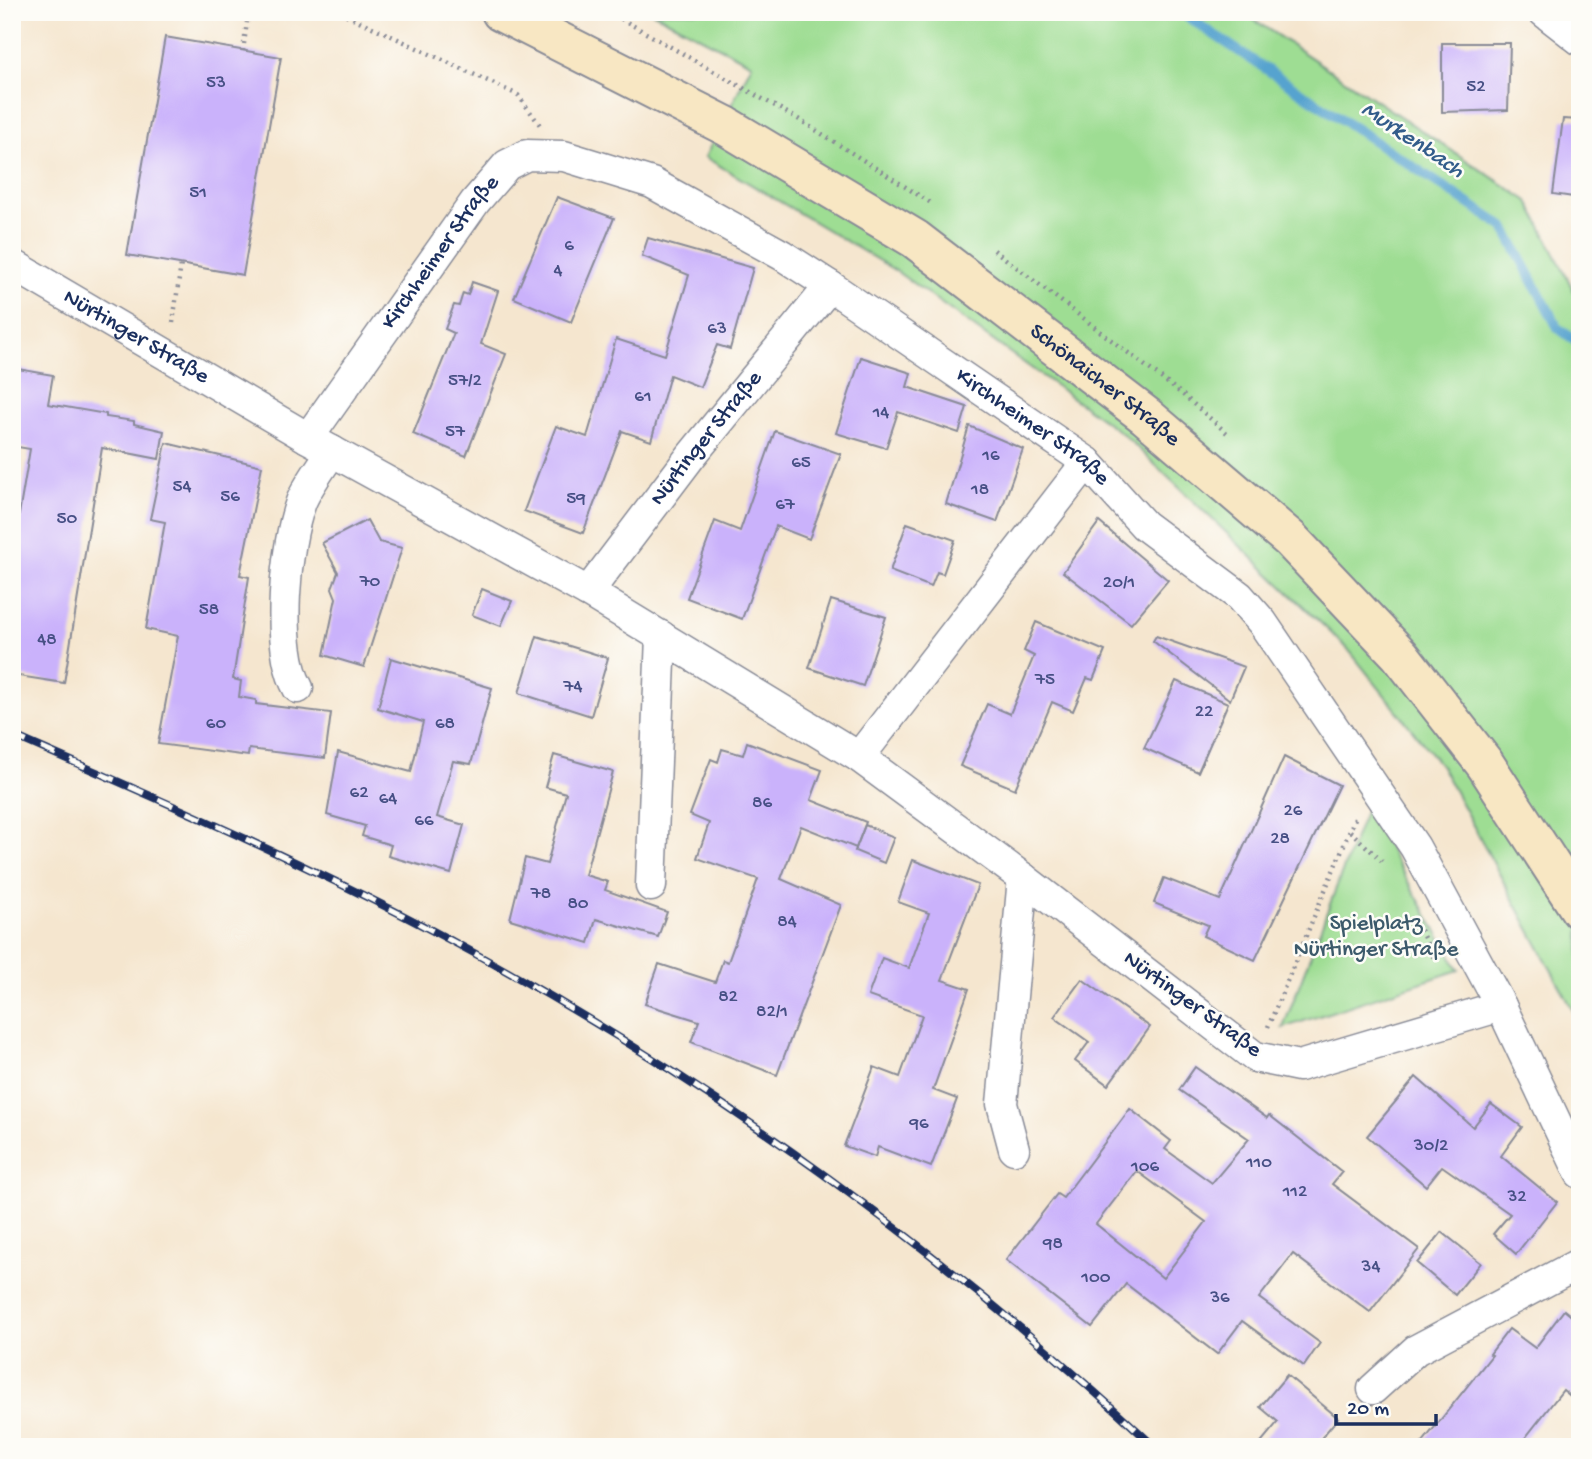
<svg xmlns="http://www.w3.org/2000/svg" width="1592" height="1459" viewBox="0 0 1592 1459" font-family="'Gochi Hand',sans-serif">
<rect width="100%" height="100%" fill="#fdfcf7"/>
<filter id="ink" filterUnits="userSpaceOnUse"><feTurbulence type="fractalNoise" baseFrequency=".0143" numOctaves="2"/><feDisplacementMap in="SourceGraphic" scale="14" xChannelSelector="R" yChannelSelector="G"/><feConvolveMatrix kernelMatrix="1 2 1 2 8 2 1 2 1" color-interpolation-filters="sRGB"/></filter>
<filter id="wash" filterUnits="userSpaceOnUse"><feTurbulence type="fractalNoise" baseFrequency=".00686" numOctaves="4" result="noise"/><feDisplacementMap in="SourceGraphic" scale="28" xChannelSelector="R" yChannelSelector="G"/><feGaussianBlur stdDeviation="1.57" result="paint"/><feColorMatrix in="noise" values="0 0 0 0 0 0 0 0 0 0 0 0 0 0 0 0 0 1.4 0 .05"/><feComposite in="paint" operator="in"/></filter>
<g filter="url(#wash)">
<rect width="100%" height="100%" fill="#f5e6cf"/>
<!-- green -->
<g fill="#9edd93" stroke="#5c8678" stroke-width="2">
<polygon points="652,12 1242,12 1528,201 1580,303 1580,1023 1441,766 1347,648 1123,434 896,271 705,157 752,64"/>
<polygon points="1366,809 1459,970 1283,1028"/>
</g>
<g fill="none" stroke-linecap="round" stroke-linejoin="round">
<!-- stream -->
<polyline stroke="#56a3cf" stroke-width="10" points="1180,12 1504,227 1558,328 1580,344"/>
</g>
<g id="blocks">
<!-- building -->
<g fill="#cab2fb" fill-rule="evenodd">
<polygon points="165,37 281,57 243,275 127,255"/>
<polygon points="1442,43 1510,43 1508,110 1442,112"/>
<polygon points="1563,119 1580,120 1580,198 1553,194"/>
<polygon points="557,197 614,218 571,322 514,298"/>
<polygon points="648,238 753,268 730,349 717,345 700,387 670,375 651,441 622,431 583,533 524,511 556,426 587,437 616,339 665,355 689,275 642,256"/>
<polygon points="472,282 498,291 481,344 506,354 466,456 413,434 454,333 445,329 454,305 459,306 463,293 468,295"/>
<polygon points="861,357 911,373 907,387 967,407 959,433 898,412 886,448 836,433"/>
<polygon points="12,368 53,375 48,404 106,414 106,417 134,421 134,424 164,431 159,459 102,448 64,683 12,675 12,573 17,544 14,544 30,449 12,446"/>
<polygon points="969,426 1023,449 997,522 946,504"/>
<polygon points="775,431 841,454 809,539 776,526 742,619 687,598 715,521 740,531"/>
<polygon points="166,443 262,466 240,575 249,577 233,679 241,681 239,697 256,700 256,704 331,713 325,758 249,749 248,756 158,744 178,636 146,629 165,522 150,519"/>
<polygon points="367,520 379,542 402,548 364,667 324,655 336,598 332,588 338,572 322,543"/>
<polygon points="1099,522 1168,580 1131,624 1063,572"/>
<polygon points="907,523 955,540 943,574 937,572 931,587 890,571"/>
<polygon points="482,589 512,601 501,626 472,615"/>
<polygon points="831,600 886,617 863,686 809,668"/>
<polygon points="1036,622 1105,651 1093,680 1087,678 1073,711 1052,702 1015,789 960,766 987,704 1010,714 1034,656 1024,651"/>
<polygon points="537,636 608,658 591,716 519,693"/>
<polygon points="1156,636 1244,667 1230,700 1153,641"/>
<polygon points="391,658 492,688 471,764 453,761 437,817 464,825 451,874 388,856 391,845 362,836 365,826 327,815 338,752 411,772 423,722 378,708"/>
<polygon points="1176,681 1228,703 1198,772 1144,748"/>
<polygon points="747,742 822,770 811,800 866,822 856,848 801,826 781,879 841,905 777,1075 691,1042 699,1021 645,1004 659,964 715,982 723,960 728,962 758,879 697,858 709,823 690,815 711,759 718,762 722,749 743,755"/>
<polygon points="554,755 613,772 585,875 608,882 605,890 667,912 658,937 596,919 589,943 510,919 525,858 547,864 566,793 545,787"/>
<polygon points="1284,757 1339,785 1255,960 1203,936 1208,925 1154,903 1164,878 1220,900"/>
<polygon points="865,825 894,837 884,863 855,851"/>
<polygon points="913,860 978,885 942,980 969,989 933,1090 957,1099 931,1167 878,1147 875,1157 844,1146 874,1067 900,1077 922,1015 868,996 882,958 909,968 929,913 898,902"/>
<polygon points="1082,979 1150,1027 1108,1085 1075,1061 1089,1042 1054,1017"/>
<path d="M 1195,1067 L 1267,1118 L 1269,1115 L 1342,1172 L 1332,1184 L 1419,1249 L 1370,1312 L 1293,1254 L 1259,1298 L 1320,1343 L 1304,1366 L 1242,1321 L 1217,1354 L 1126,1284 L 1092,1327 L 1006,1260 L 1057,1194 L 1063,1198 L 1130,1109 L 1171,1141 L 1165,1149 L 1212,1183 L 1249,1139 L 1179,1090 ZM 1137,1171 L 1206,1222 L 1163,1278 L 1096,1224 Z"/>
<polygon points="1416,1077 1473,1127 1491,1104 1522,1127 1501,1156 1557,1202 1516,1254 1493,1234 1510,1214 1442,1166 1426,1186 1367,1136"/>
<polygon points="1442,1232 1481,1263 1455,1295 1417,1263"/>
<polygon points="1564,1310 1580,1323 1580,1404 1563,1390 1518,1447 1419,1447 1492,1355 1490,1354 1509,1329 1535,1348"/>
<polygon points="1287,1375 1338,1418 1314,1447 1257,1447 1278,1422 1260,1407"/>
</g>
</g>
</g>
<g filter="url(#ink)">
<use href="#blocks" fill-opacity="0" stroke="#888a96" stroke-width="2"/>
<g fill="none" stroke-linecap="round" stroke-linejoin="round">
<!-- street casing -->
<g stroke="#888a96" stroke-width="33">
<g id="street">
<polyline points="1544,12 1580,40"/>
<path id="s1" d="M 12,264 L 308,438 L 588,592 L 859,757 L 1023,878 L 1255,1057 L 1299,1066 L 1501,1006"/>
<path id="s2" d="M 308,438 L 475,202 L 507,165 L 527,155 L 564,156 L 652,183 L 782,255 L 830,286 L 1087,462 L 1144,525 L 1239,596 L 1262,622 L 1415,847 L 1501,1006 L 1580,1173"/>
<path id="s3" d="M 588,592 L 691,456 L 830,286"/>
<path d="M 298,688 C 275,648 285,545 301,502 C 308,485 322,467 332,451"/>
<polyline points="859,757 1087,462"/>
<polyline points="651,886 661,636"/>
<polyline points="1014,1149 1002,1104 1023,878"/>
<polyline points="1373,1389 1416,1350 1580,1263"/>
</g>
</g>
<!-- secondary casing -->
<g stroke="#888a96" stroke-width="42">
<g id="secondary">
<path id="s4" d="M 501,12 L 726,126 L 915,239 L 1146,416 L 1290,539 L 1400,655 L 1485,764 L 1580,910"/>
</g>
</g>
<!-- path -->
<g stroke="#888a96" stroke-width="4.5" stroke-dasharray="2 5" stroke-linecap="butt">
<polyline points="340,12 518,95 540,125"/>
<polyline points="609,12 798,119 931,203"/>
<polyline points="200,17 200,12"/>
<polyline points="243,51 247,22"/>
<polyline points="994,250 1182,394 1227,433"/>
<polyline points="173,323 181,264"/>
<polyline points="1350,831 1385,864"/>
<polyline points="1420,930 1433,956 1437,955"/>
<polyline points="1268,1027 1356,816"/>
</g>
<!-- street -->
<use href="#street" stroke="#fff" stroke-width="30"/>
<!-- secondary -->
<use href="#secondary" stroke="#f8e7c3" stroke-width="38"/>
<!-- rail casing -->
<g stroke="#1b2f5e" stroke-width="8">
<path id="rail" d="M 12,735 C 168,803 324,871 474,953 C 718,1087 952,1257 1155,1447"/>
</g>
<!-- rail -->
<use href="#rail" stroke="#fdfcf7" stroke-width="5" stroke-dasharray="16" stroke-linecap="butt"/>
</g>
</g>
<g text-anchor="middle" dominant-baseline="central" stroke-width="5" stroke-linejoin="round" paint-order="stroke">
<!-- number labels -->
<g font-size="19" fill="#475085">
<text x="216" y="83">53</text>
<text x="1476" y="87">52</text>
<text x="198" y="193">51</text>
<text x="569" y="246">6</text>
<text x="558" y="271">4</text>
<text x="717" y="329">63</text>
<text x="465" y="381">57/2</text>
<text x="643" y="397">61</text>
<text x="881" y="413">14</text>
<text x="455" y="432">57</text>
<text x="991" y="456">16</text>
<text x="801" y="463">65</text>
<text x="182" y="487">54</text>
<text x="980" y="490">18</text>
<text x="230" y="497">56</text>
<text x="576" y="499">59</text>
<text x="785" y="505">67</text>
<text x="67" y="519">50</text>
<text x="370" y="582">70</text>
<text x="1119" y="583">20/1</text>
<text x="209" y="610">58</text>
<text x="47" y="640">48</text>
<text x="1045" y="680">75</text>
<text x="573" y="687">74</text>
<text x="1204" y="712">22</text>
<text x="216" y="724">60</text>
<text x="445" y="724">68</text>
<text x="359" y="793">62</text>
<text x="388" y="799">64</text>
<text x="762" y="803">86</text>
<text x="1293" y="811">26</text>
<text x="424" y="821">66</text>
<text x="1280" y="839">28</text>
<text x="541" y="894">78</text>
<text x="578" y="904">80</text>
<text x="787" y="922">84</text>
<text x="728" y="997">82</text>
<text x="772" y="1012">82/1</text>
<text x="919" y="1124">96</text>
<text x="1431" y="1146">30/2</text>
<text x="1259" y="1163">110</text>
<text x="1145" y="1167">106</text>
<text x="1295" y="1192">112</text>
<text x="1517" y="1197">32</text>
<text x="1053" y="1244">98</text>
<text x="1371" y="1267">34</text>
<text x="1096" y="1278">100</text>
<text x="1220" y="1298">36</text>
</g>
<!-- street labels -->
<g font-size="23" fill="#1b2f5e" stroke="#fdfcf7">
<text stroke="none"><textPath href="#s2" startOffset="228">Kirchheimer Straße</textPath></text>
<text stroke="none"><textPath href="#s1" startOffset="144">Nürtinger Straße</textPath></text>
<text stroke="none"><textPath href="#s4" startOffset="712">Schönaicher Straße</textPath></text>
<text stroke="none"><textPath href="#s2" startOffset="942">Kirchheimer Straße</textPath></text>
<text stroke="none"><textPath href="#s3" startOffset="194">Nürtinger Straße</textPath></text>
<text transform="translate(1192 1005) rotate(36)">Nürtinger Straße</text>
</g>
<!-- park labels -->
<g font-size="23" fill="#3c5a6b" stroke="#fdfcf7">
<text x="1376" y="924">Spielplatz<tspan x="1376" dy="26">Nürtinger Straße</tspan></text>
</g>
<!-- water labels -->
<g font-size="24" font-style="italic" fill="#335d8b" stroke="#fdfcf7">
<text transform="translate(1412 141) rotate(34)">Murkenbach</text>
</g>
</g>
<!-- margin -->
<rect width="1592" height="1459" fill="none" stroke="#fdfcf7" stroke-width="42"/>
<!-- scale -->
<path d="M1336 1414v10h100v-10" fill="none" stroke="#1b2f5e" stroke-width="3.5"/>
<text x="1347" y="1414" font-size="21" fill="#1b2f5e" stroke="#fdfcf7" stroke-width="5" paint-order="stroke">20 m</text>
</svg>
